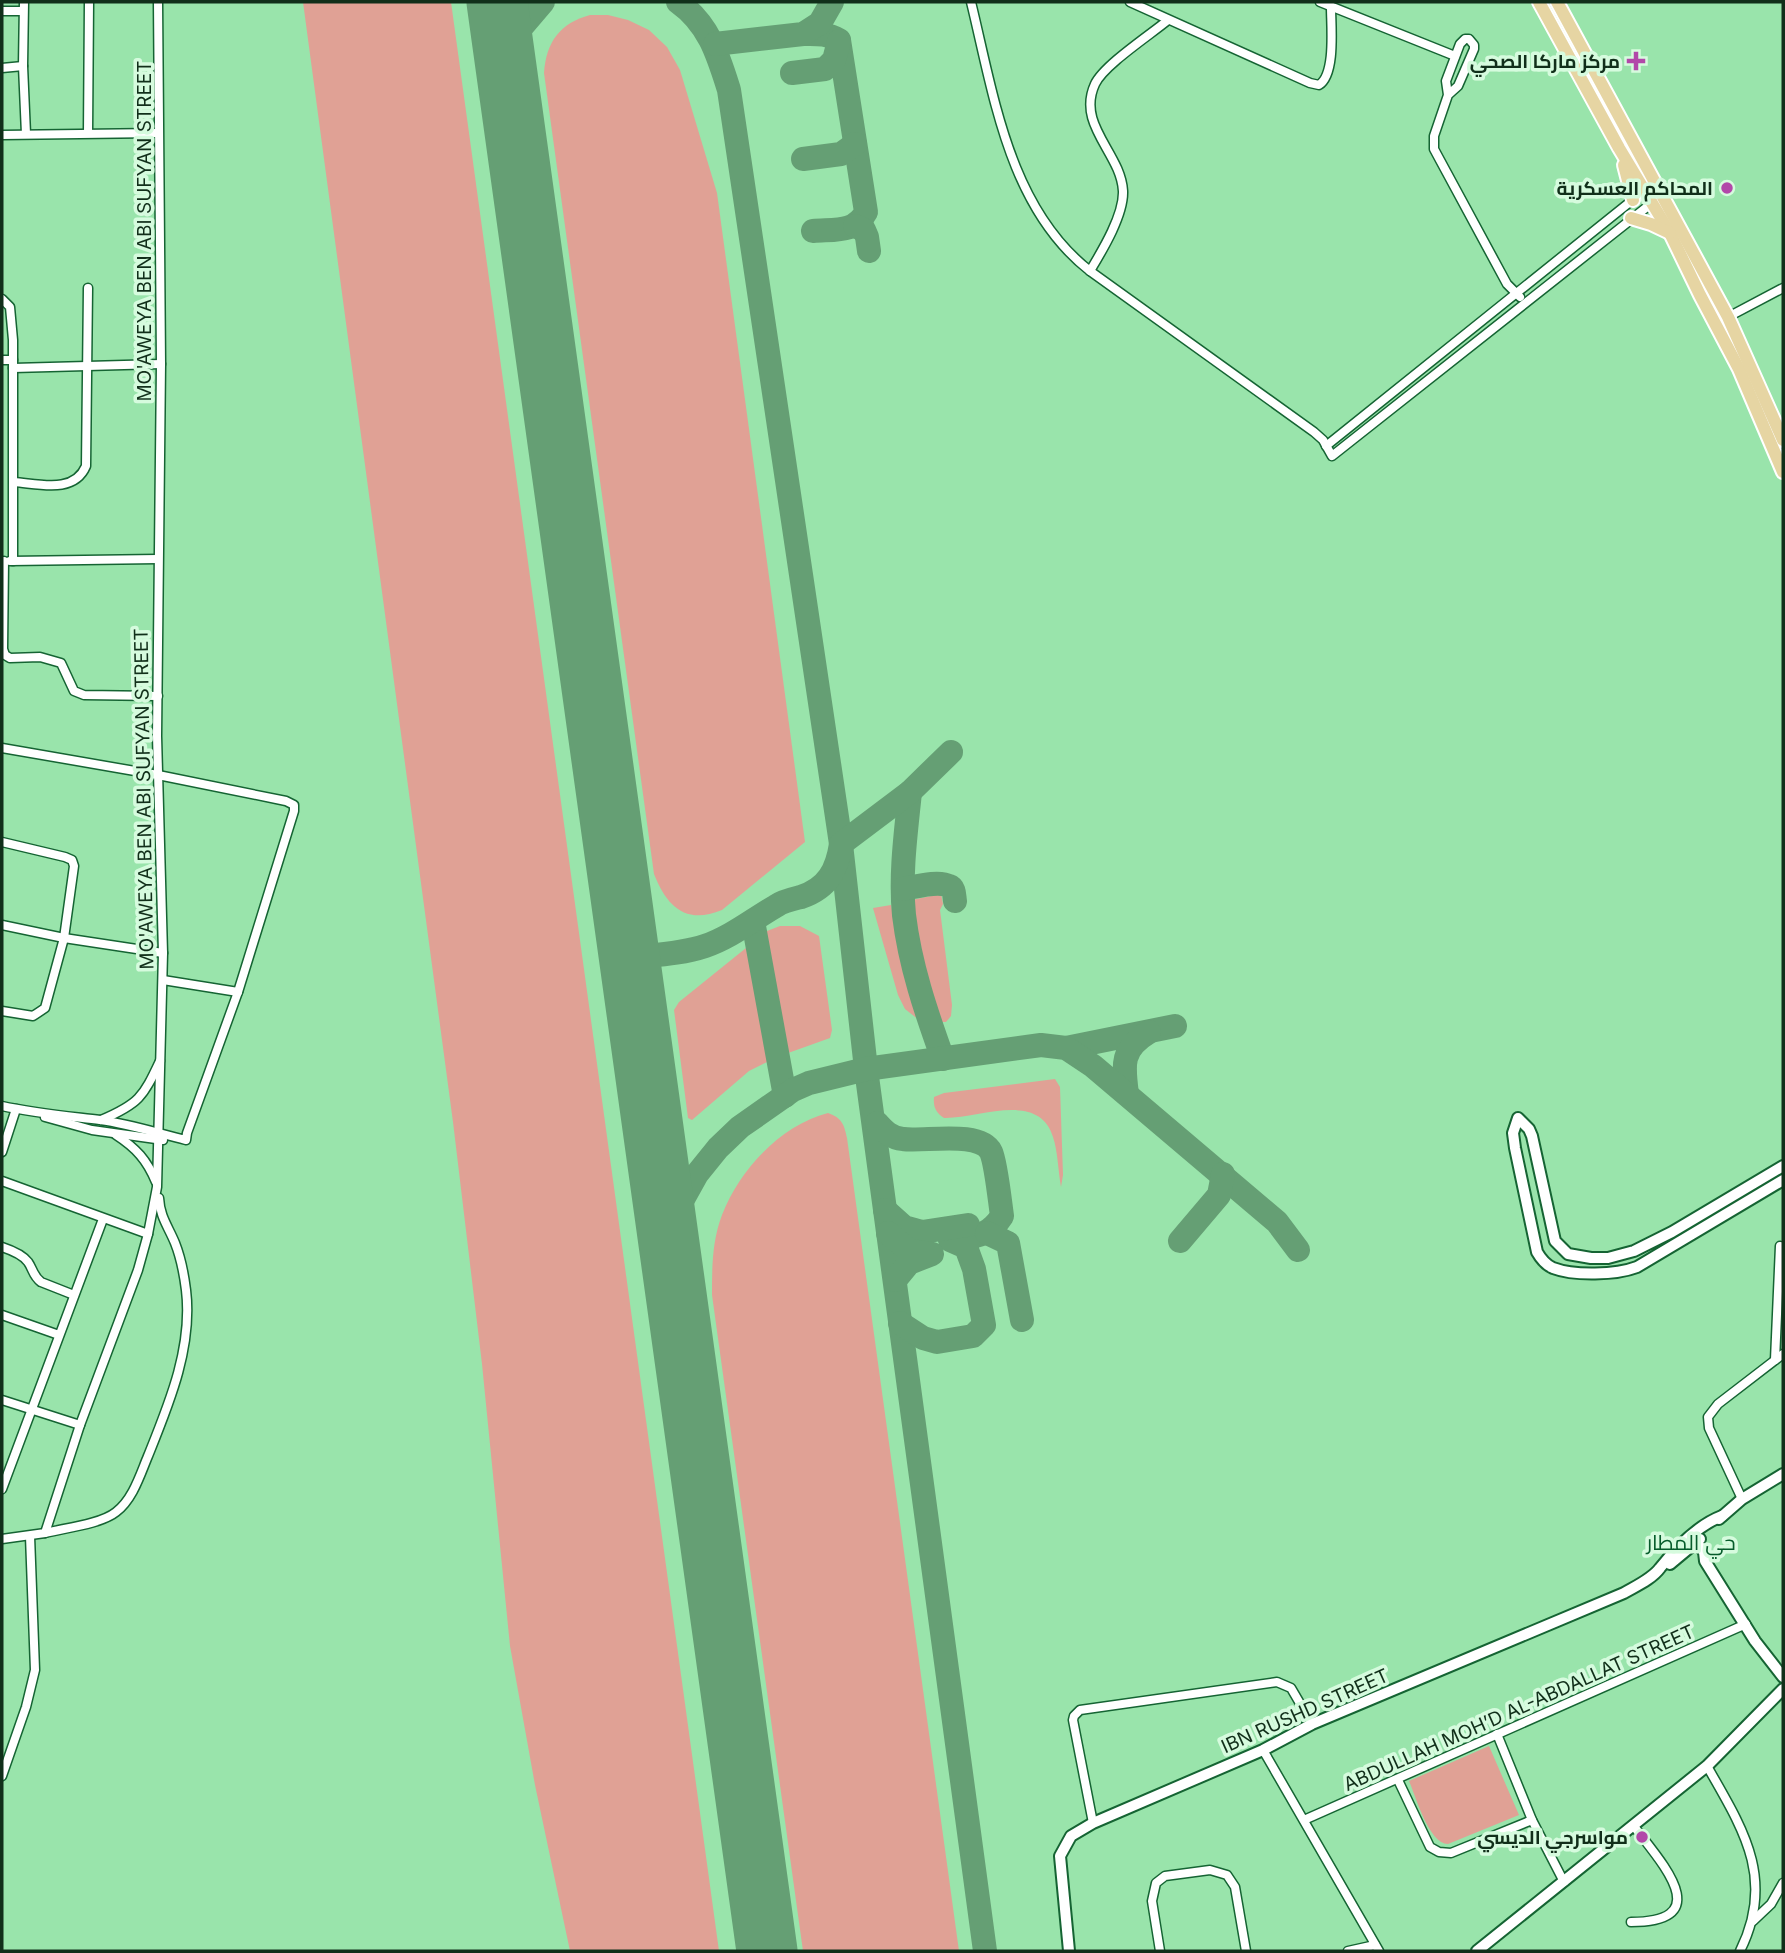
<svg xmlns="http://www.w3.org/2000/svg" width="1785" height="1953" viewBox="0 0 1785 1953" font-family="Inter,Cairo,sans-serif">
<rect width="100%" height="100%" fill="#99e4ab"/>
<!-- green -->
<g fill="#e0a195">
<polygon points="303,2 451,2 719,1951 570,1951 535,1785 510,1646 482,1364 453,1122"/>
<path d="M 590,15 L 608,15 L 628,20 L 649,30 L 667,47 L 680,70 L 717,193 L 805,842 L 722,910 C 686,925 667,907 654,874 L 544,73 C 546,42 560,23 590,15 Z"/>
<path d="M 941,894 L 943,904 L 940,910 L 952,1005 L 951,1016 L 946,1022 L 931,1022 C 912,1003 900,928 902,902 Z"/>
<polygon points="891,905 909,990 919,1020 905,1009 898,995 873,908"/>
<polygon points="780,926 800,926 819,936 832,1030 830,1038 777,1057 749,1071 692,1120 688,1118 674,1010 679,1002 767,931"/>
<path d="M 1055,1079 L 1060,1087 L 1063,1175 L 1061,1187 C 1058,1171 1058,1152 1053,1137 C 1039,1090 978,1119 944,1118 C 936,1113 933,1107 934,1097 L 944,1093 Z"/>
<path d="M 828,1113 C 842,1118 844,1124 847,1138 L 959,1951 L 803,1951 L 712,1295 C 712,1268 712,1241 722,1215 C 739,1170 781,1125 828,1113 Z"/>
<path d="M 1489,1746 L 1519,1815 L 1448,1844 C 1429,1844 1416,1797 1409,1781 Z"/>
</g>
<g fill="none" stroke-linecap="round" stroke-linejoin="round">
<!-- taxiway -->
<g stroke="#659f74" stroke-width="24">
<path d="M 678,2 C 709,24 718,55 729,90 L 841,844 L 866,1069 L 985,1951"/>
<path d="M 803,34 C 816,34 827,33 839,40 L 866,212 C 855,233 835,229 813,231"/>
<polyline points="715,44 803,34 820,23 832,2"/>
<polyline points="792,73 825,69 834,60 839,41"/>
<polyline points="508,76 520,29 543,2"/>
<polyline points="803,159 841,154 855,144"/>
<polyline points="855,226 864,230 867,237 869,251"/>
<path d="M 910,792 C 906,832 900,874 904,915 C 910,965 926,1012 943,1059"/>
<path d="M 903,889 C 915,887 938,880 949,886 C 955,888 954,896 955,901"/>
<polyline points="753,921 785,1096"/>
<path d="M 629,958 C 654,955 681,954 705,946 C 731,937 752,920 776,906 C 783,901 793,899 801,897 C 828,888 837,870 841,844 L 910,792 L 951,752"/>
<polyline points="1066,1048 1175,1026"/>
<path d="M 1127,1094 C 1123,1064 1121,1049 1149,1032"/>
<path d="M 877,1123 C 884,1131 891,1138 903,1139 C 924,1142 980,1130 991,1152 C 996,1163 1000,1202 1002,1216 C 988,1238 974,1236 950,1240 L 966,1247 L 974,1269 L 984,1325 L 973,1336 L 937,1342 L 923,1338 L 900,1323"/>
<polyline points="885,1210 904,1227 922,1232 968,1225"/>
<polyline points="667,1228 697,1174 718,1148 740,1127 793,1090 809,1083 866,1069 1041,1045 1066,1048 1093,1066 1277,1222 1298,1250"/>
<polyline points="888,1233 910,1251 932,1254 909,1263 895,1280"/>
<polyline points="987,1233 1008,1243 1022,1320"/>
<polyline points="1180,1241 1219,1195 1223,1174"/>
</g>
<!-- runway -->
<polyline stroke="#659f74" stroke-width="61" points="497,2 767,1951"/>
<!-- street casing -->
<g stroke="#156433" stroke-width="11">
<g id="street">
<polyline points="24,2 23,66 26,134"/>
<path d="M 971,2 C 994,96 1009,208 1090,271 L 1314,432 L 1323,440 L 1332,456 L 1652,203"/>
<path d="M 1130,2 L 1310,83 L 1319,85 C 1336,74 1331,26 1331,7"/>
<polyline points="1320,2 1455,56"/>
<polyline points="2,11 23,11"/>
<polyline points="2,68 23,66"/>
<polyline points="1448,95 1458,86 1474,49 1474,45 1469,39 1465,39 1460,44 1446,81 1448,95 1434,136 1434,149 1507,284 1520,297"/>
<polyline points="88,133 89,2"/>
<polyline points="2,135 158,133"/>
<path d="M 1090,271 C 1102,251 1124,215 1123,191 C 1121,153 1076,125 1095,84 C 1104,65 1150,35 1168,20"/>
<polyline points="2,299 10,307 13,340 13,561"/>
<polyline points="1728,317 1783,288"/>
<polyline points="2,360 13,360"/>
<polyline points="13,368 161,364"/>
<polyline points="1326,446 1635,198"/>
<path d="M 14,482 C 40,484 74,494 86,466 L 88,288"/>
<polyline points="4,561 3,649 5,655 10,658 40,657 61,663 74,691 84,695 158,696"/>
<polyline points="10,561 158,559"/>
<path d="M 2,748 L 158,775 L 286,801 L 294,805 L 294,811 L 238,992 L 187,1133 L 186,1140 C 157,1133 130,1124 100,1120 C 67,1116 34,1113 2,1106"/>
<polyline points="2,842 65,857 72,860 74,866 64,938 45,1008 33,1016 2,1011"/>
<polyline points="2,925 64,938 163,953"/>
<polyline points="163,980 238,992"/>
<polyline points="45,1117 92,1130 163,1140"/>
<path d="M 101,1120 C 139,1104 143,1097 160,1061"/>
<path d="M 116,1135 C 136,1148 147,1160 156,1182"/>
<polyline points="2,1152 16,1109"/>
<polyline points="2,1181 148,1234"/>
<path d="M 2,1247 C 11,1250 22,1254 28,1262 C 33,1269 33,1276 41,1282 L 74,1295"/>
<polyline points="2,1315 59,1335"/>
<polyline points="1775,1360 1780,1246"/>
<polyline points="2,1400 80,1425"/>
<polyline points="2,1489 103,1219"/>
<polyline points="1742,1499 1709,1428 1708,1417 1718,1404 1783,1354"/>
<path d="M 45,1533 C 65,1528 101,1524 116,1512 C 133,1499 140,1475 148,1456 C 169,1404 193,1347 186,1290 C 184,1274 181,1258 175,1243 C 168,1226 160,1217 159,1198"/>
<polyline points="2,1539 45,1533 80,1425 138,1270 148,1234 157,1187 163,953 157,736 161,364 158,2"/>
<polyline points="1497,1734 1532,1820 1564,1882"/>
<polyline points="1263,1750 1379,1951"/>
<path d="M 1707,1766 C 1743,1829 1776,1879 1740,1951"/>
<polyline points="2,1776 26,1707 35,1670 30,1536"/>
<polyline points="1398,1780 1430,1847 1439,1852 1451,1853 1532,1820"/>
<polyline points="1304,1820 1746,1624"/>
<polyline points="1093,1823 1073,1720 1074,1716 1080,1710 1277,1682 1291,1688 1312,1724"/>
<polyline points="1753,1921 1771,1904 1783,1883"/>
<path d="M 1631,1922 C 1719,1922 1659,1860 1633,1825"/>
<polyline points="1160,1951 1152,1901 1156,1883 1165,1876 1210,1870 1227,1875 1235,1887 1246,1951"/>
<polyline points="1348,1951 1375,1945"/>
</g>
</g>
<!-- secondary casing -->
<g stroke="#156433" stroke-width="14">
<g id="secondary">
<path d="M 1783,1166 L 1672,1232 L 1634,1251 L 1608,1258 L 1591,1258 L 1568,1254 L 1555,1241 L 1532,1136 L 1529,1129 L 1518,1118 L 1513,1133 L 1515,1148 L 1537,1252 C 1541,1259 1546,1265 1553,1268 C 1574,1276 1616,1275 1637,1267 L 1783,1180"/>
<polyline points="1719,1519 1742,1499 1783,1474"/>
<polyline points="1692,1536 1704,1552 1705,1561 1755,1641 1783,1677"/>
<polyline points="1670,1564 1700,1539"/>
<path d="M 1069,1951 L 1060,1856 L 1071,1836 L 1093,1823 L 1263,1750 L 1312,1724 L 1624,1593 C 1636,1586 1652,1579 1660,1568 C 1676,1548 1698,1525 1722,1516"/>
<polyline points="1477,1951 1707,1766 1783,1689"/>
</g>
</g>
<!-- primary casing -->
<g stroke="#fff" stroke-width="16">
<g id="primary">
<polyline points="1539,2 1619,148 1670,233 1700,295 1739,369 1783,472"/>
<polyline points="1557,2 1728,317 1783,440"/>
<polyline points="1624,165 1633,200"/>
<polyline points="1631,218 1651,224 1670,233"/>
</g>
</g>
<!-- street -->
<use href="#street" stroke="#fff" stroke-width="8"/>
<!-- secondary -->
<use href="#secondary" stroke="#fff" stroke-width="10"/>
<!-- primary -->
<use href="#primary" stroke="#e6d5a3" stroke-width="12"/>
</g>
<!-- markers -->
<g fill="#b248a9" stroke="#d6fbde" stroke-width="2.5">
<path d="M1632.5 50.5h7v7h7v7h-7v7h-7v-7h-7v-7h7z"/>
<circle cx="1727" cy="188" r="7"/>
<circle cx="1642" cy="1837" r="7"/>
</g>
<g text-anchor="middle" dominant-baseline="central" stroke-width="7" stroke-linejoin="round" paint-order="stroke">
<!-- poi labels -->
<g font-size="19" font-weight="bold" fill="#112f1a" stroke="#d6fbde" text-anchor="end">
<text x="1620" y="61">مركز ماركا الصحي</text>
<text x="1713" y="188">المحاكم العسكرية</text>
<text x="1628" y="1837">مواسرجي الديسي</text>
</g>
<!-- street labels -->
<g font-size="19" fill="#112f1a" stroke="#d6fbde">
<text transform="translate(144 231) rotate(-90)">MO'AWEYA BEN ABI SUFYAN STREET</text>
<text transform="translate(144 799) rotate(-91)">MO'AWEYA BEN ABI SUFYAN STREET</text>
<text transform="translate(1519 1708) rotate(-24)">ABDULLAH MOH’D AL-ABDALLAT STREET</text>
<text transform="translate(1305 1711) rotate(-24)">IBN RUSHD STREET</text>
</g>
<!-- neighbourhood labels -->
<g font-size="21" fill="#065c2b" stroke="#d6fbde">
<text x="1691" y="1542">حي المطار</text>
</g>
</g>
<!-- border -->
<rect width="1785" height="1953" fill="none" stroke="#112f1a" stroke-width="7"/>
</svg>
